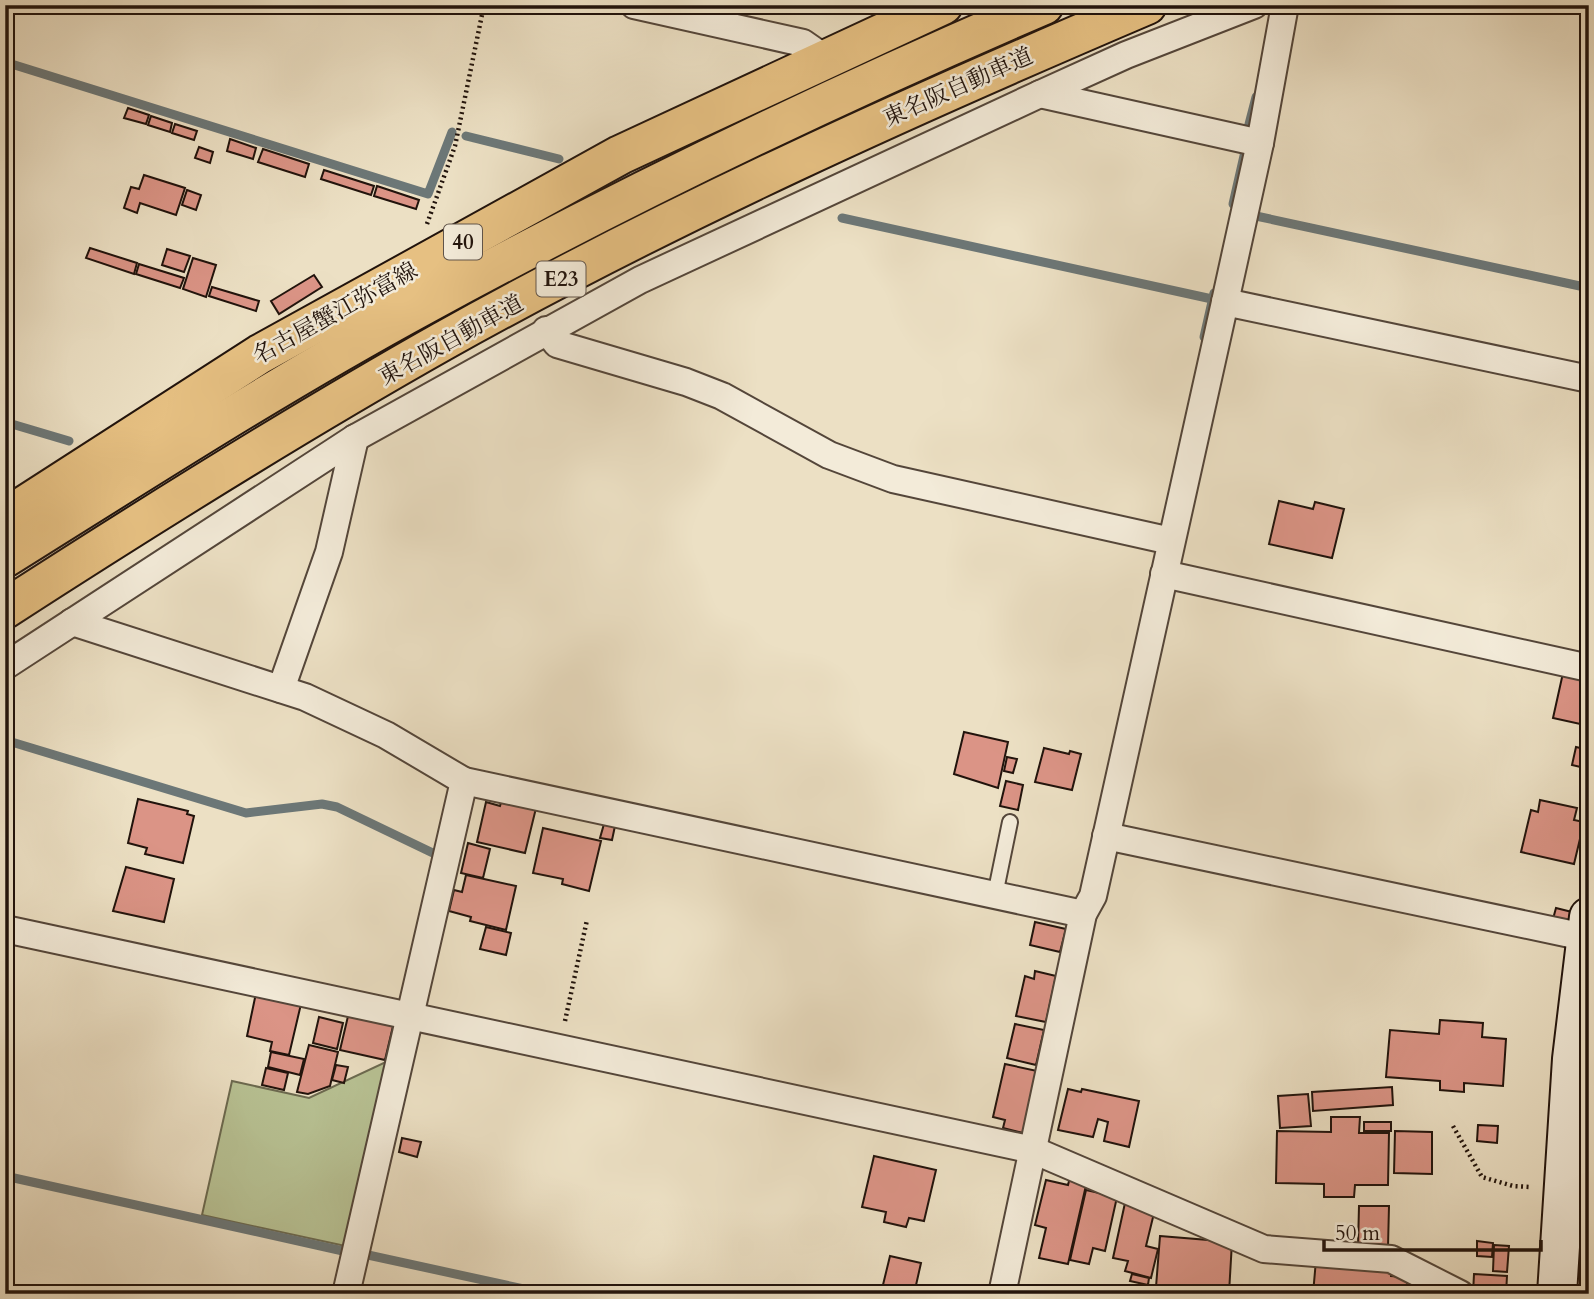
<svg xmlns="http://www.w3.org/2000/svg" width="1594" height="1299" viewBox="0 0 1594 1299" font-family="Cardo,'Noto Serif JP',serif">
<rect width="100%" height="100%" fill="#ece0c4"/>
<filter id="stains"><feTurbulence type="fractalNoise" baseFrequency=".00286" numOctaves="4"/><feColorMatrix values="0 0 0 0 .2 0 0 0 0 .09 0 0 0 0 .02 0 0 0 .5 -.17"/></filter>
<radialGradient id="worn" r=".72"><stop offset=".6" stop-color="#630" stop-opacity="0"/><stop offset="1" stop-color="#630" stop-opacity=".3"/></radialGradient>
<!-- green -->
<polygon fill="#b8c294" stroke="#6c6a50" stroke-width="2" points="388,1061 350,1247 202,1215 232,1081 309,1098"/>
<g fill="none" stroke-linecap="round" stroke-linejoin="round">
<!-- stream -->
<g stroke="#6c7777" stroke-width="9">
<polyline points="5,62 428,194 452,132"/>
<polyline points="1248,128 1256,97"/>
<polyline points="466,136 559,159"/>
<polyline points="1233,204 1246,147"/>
<polyline points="1256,216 1589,288"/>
<polyline points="842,218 1212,299"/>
<polyline points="1204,337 1214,293"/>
<polyline points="5,422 69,441"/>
<polyline points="5,740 246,813 322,804 337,807 437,855"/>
<polyline points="5,1176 343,1251"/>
<polyline points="368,1255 547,1294"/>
</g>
</g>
<!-- building -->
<g fill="#db9486" stroke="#21130c" stroke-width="2">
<polygon points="128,108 149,115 146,124 124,118"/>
<polygon points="151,116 172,123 170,132 148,125"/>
<polygon points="175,124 197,131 194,140 172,133"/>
<polygon points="230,139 256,148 253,159 227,151"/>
<polygon points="199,147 213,152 210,163 195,158"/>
<polygon points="263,149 309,164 305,177 258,162"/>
<polygon points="324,170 374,186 371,195 321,179"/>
<polygon points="144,175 185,188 176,215 140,203 137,213 124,208 131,187 139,189"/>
<polygon points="377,186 419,200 416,209 374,196"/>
<polygon points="187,190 201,195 196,210 182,205"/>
<polygon points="90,248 137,263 134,274 86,258"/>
<polygon points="167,249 190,256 184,272 162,265"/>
<polygon points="193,258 216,265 206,297 183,289"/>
<polygon points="139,264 184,278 180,288 136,274"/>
<polygon points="314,275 322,287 279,314 271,301"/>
<polygon points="212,287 259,301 256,311 209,296"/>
<polygon points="1279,501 1313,509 1315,502 1344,509 1332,558 1269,544"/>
<polygon points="1563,673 1589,679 1589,731 1584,730 1585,725 1553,718"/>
<polygon points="964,732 1008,742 998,788 954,774"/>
<polygon points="1576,747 1589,750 1589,769 1572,765"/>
<polygon points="1044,748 1069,754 1070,751 1081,754 1072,790 1035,782"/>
<polygon points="1007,757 1017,759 1013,773 1004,771"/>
<polygon points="1006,781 1023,785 1018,810 1000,806"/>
<polygon points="503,796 537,804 525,853 477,842 486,802 500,806"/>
<polygon points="138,799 188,811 187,814 194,816 183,863 145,854 147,848 128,843"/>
<polygon points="1540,800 1577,808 1574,820 1584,822 1574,864 1521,852 1531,810 1538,812"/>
<polygon points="604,824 615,826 612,840 600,838"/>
<polygon points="543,828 601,841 589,891 562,884 563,879 533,873"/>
<polygon points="468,843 490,849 483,878 461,873"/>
<polygon points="126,867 174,879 164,922 113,911"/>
<polygon points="466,875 516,886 506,930 470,921 471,917 449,911 454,890 462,892"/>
<polygon points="1556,908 1572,912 1570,922 1553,919"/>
<polygon points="1035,922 1066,929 1060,952 1030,945"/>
<polygon points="486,927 511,933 506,955 480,949"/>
<polygon points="1035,971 1056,976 1046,1022 1016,1016 1025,976 1034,979"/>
<polygon points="256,993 301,1004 289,1055 270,1051 272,1042 247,1036"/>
<polygon points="349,1012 394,1022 385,1060 340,1050"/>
<polygon points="319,1017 343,1023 337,1049 313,1043"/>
<polygon points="1440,1020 1483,1023 1482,1037 1506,1039 1503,1086 1464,1083 1464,1092 1440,1090 1440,1081 1386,1077 1390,1030 1439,1034"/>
<polygon points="1015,1024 1044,1030 1036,1065 1007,1058"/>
<polygon points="309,1045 338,1052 330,1086 308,1094 297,1092"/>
<polygon points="271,1052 304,1059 300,1075 268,1067"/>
<polygon points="1005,1064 1037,1071 1023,1133 1003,1128 1005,1120 993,1117"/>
<polygon points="336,1065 348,1067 344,1083 332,1080"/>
<polygon points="266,1068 288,1073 284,1090 262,1085"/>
<polygon points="1392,1087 1393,1105 1313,1111 1312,1092"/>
<polygon points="1068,1089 1081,1092 1082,1089 1139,1101 1129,1147 1104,1141 1108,1122 1098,1119 1093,1137 1058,1130"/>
<polygon points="1308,1094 1311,1126 1280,1128 1278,1096"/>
<polygon points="1331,1117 1360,1117 1359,1133 1389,1133 1388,1185 1355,1185 1354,1197 1324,1197 1324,1184 1276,1183 1277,1131 1331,1132"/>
<rect x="1364" y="1122" width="27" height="9"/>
<polygon points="1478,1125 1498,1126 1497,1143 1477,1141"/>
<polygon points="1395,1131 1432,1132 1432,1174 1394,1173"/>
<polygon points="402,1138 421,1142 417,1157 399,1152"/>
<polygon points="874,1156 936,1170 924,1221 909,1218 906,1227 884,1222 886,1212 862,1207"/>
<polygon points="1070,1177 1087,1181 1068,1264 1039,1258 1046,1228 1035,1225 1046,1180 1068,1185"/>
<polygon points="1086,1190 1117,1197 1105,1251 1093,1248 1089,1264 1070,1260"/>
<polygon points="1125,1203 1155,1209 1146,1246 1158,1249 1151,1278 1125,1271 1128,1261 1113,1258"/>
<polygon points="1359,1206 1389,1206 1388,1247 1358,1247"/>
<polygon points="1160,1236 1232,1242 1229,1293 1156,1287"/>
<polygon points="1477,1241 1493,1243 1492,1257 1477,1256"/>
<polygon points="1494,1245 1509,1246 1507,1272 1493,1271"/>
<polygon points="890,1256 921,1263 914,1294 882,1289"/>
<polygon points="1316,1260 1391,1267 1391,1276 1408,1277 1406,1294 1313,1294"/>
<polygon points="1132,1274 1149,1278 1148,1285 1130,1281"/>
<polygon points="1474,1274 1507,1276 1506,1294 1473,1294"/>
</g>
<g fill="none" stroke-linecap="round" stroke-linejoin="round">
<!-- lane casing -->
<g stroke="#54463a" stroke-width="18">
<polyline id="lane" points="995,895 1010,822"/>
</g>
<!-- street casing -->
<g stroke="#54463a" stroke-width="30">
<g id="street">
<polyline points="634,5 803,43 826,59"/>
<polyline points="1040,94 1260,143"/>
<polyline points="1225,302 1260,143 1285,5"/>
<polyline points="546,330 557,344 686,382 722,396 829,455 893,479 1171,541"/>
<polyline points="1164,574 1589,668"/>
<polyline points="72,622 305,697 386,735 464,781 346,1294"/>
<polyline points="5,666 355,438 640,280 1040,94 1126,55 1254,5"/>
<polyline points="281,689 329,552 355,438"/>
<polyline points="464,781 1083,914"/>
<polyline points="1106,836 1589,938"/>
<polyline points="5,929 1033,1150 1264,1249 1391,1259 1460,1294"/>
<polyline points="1002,1294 1083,914 1093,896 1225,302 1589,379"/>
</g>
</g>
<!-- secondary casing -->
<g stroke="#21130c" stroke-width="42">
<polyline id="secondary" points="1557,1294 1572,1059 1589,917"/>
</g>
<!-- primary casing -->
<g stroke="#21130c" stroke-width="42">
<polyline id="primary" points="5,518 260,354 620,155 943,5"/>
</g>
<!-- highway casing -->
<g stroke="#21130c" stroke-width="42">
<g id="highway">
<path d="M 5,558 C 144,471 282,382 426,304 C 627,195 834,95 1044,5"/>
<path d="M 5,609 C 149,516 294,425 443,341 C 670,214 908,107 1147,5"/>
</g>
</g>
<!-- path -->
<g stroke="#21130c" stroke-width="4.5" stroke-dasharray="2 3.5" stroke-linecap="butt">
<polyline points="427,224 455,146 484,5"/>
<polyline points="565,1021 587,920"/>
<polyline points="1453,1126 1482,1177 1513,1186 1530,1187"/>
</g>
<!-- lane -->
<use href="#lane" stroke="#f3ebd9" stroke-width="14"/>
<!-- street -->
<use href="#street" stroke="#f3ebd9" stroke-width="26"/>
<!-- secondary -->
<use href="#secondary" stroke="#f3ebd9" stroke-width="38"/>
<!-- primary -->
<use href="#primary" stroke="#e6c082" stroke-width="38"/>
<!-- highway -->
<use href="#highway" stroke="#e6c082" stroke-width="38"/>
</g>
<g text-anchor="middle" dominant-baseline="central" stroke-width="5" stroke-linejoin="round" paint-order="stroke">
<!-- shield labels -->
<g fill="#f3ebd9" stroke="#60544a" stroke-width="2">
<rect x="444" y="224.5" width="38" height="35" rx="5"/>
<rect x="536.5" y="261.5" width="49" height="35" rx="5"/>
</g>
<g font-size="21" font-weight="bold" fill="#21130c">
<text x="463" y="242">40</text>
<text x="561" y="279">E23</text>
</g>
<!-- street labels -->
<g font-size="23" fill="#21130c" stroke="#f3ebd9">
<text transform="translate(958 87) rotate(-24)">東名阪自動車道</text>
<text transform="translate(335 313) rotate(-29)">名古屋蟹江弥富線</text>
<text transform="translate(451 340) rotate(-29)">東名阪自動車道</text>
</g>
</g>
<!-- margin -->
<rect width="1594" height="1299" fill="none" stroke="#ece0c4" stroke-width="28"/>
<rect x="7" y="7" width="1580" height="1285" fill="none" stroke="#21130c" stroke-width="3.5"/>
<rect x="14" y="14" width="1566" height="1271" fill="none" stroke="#21130c" stroke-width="2"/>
<!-- scale -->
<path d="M1324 1240v10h217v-10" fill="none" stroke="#21130c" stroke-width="3.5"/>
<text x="1335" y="1240" font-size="21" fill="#21130c" stroke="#f3ebd9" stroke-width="5" paint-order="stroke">50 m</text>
<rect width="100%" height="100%" filter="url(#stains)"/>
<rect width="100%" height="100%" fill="url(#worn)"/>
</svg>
